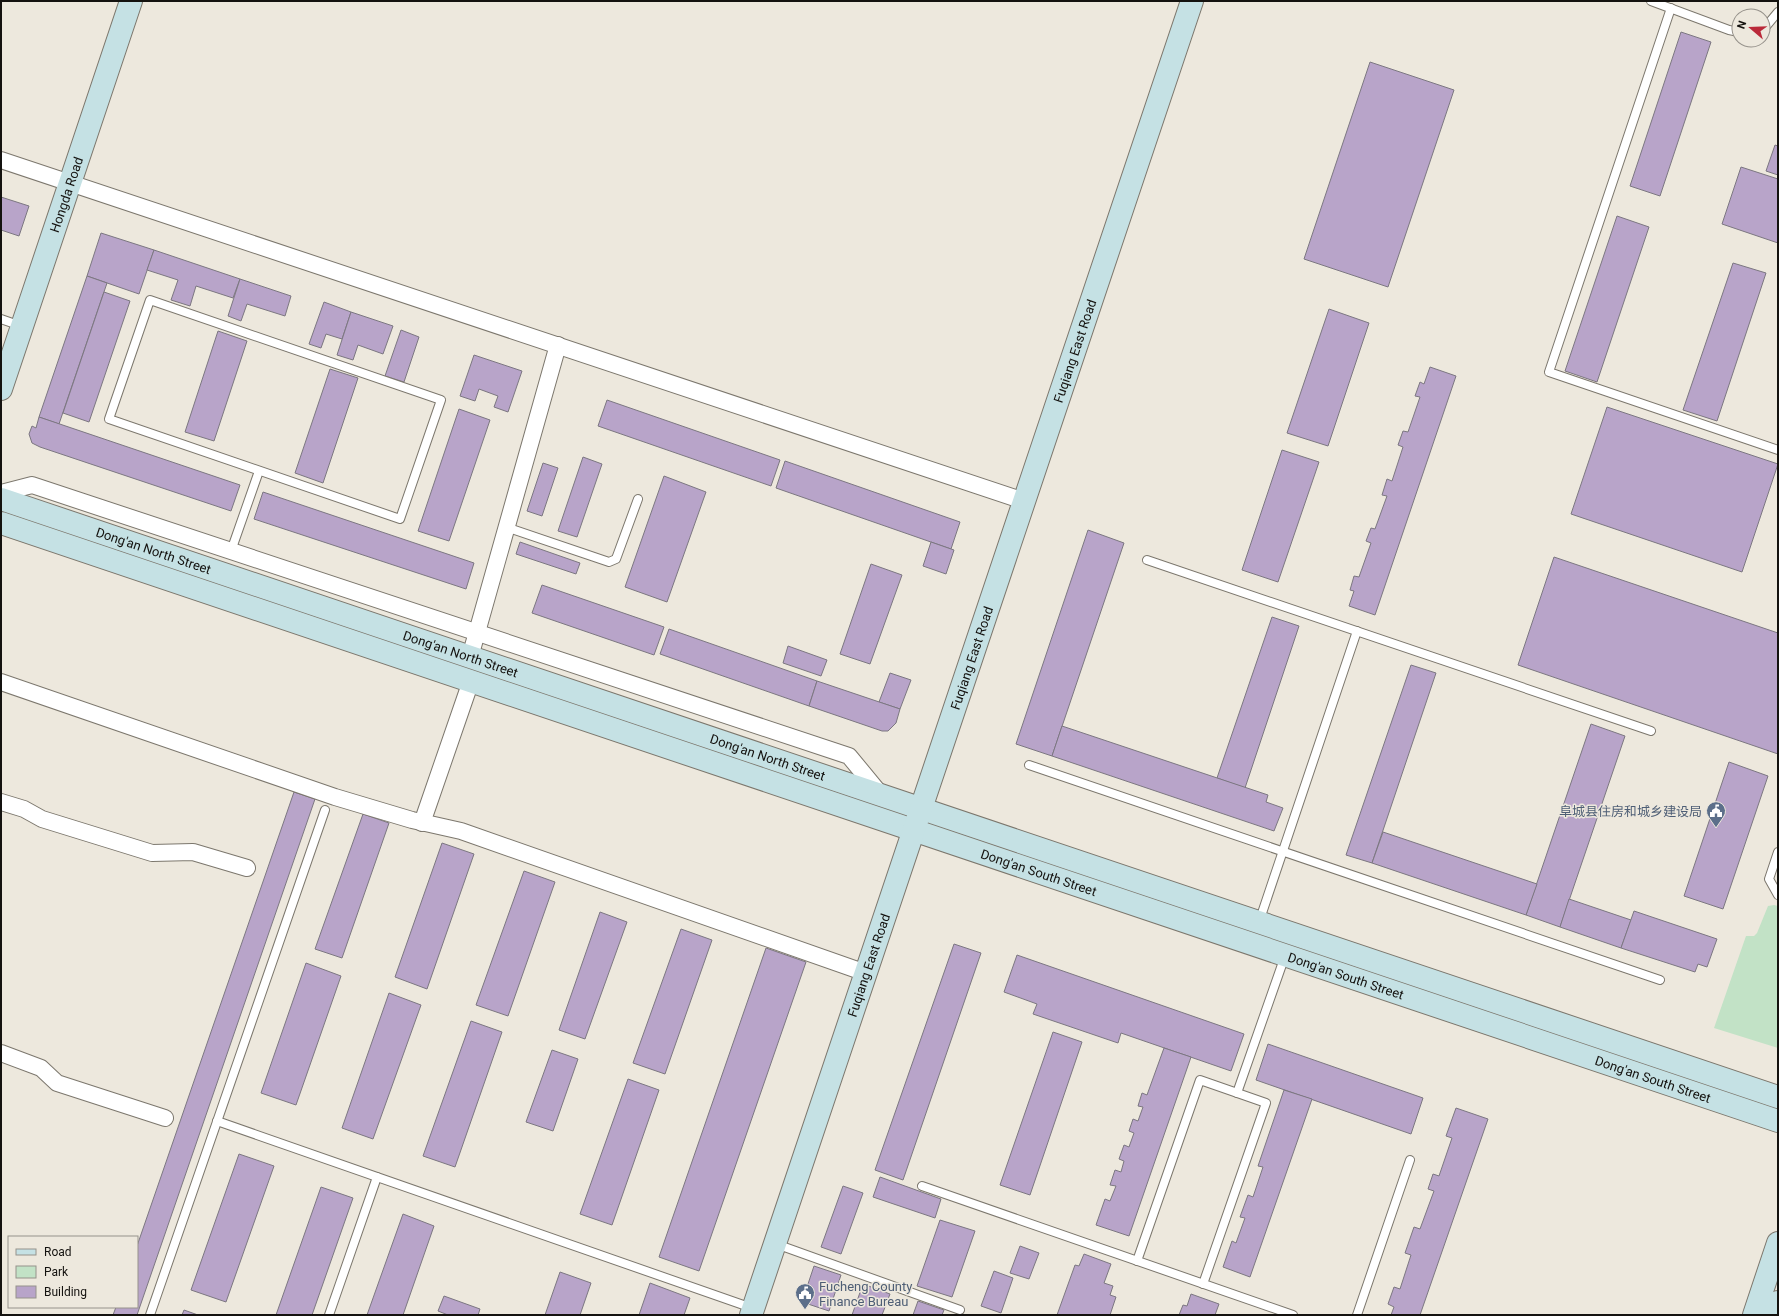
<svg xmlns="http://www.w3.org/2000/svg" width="1779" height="1316" viewBox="0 0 1779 1316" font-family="Roboto,'Noto Sans SC',sans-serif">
<rect width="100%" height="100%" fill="#ede8dd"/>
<!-- green -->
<polygon fill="#c2e2c6" points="1774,905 1778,906 1778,1048 1714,1028 1746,936 1754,936 1757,933 1768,906"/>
<!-- building -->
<g fill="#b8a4c9" stroke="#7c7781">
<polygon points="1681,32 1711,42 1660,196 1630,186"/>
<polygon points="1370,62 1454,90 1388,287 1304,259"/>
<polygon points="1775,145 1778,146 1778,175 1766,171"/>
<polygon points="1741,167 1778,179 1778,243 1722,224"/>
<polygon points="1,197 29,206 19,236 1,230"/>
<polygon points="1617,216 1649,227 1597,382 1565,371"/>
<polygon points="101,233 154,250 139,294 87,276"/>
<polygon points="154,250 240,279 233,298 196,286 190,306 171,300 178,280 147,270"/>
<polygon points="1733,263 1766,273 1717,421 1683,410"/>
<polygon points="87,276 107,283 59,424 39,417"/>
<polygon points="240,279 291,296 285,316 247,304 241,321 228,316"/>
<polygon points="104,292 130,301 89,422 63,413"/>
<polygon points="324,302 351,312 342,339 326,334 321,348 309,344"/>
<polygon points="1329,309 1369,323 1328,446 1287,433"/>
<polygon points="351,312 393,326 383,354 358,345 353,360 337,355"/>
<polygon points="401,330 419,337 404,382 385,376"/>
<polygon points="218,331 247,341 214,441 185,432"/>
<polygon points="474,355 522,371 508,412 494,407 498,396 479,389 475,401 460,396"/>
<polygon points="1430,367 1456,376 1375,615 1349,606 1354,591 1350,590 1354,576 1359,577 1371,543 1366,541 1371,528 1375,529 1387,496 1382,495 1387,479 1392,481 1403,447 1398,445 1403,431 1408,432 1420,397 1415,396 1420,382 1424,384"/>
<polygon points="330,369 358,378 323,483 295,473"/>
<polygon points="607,400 780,460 771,486 598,426"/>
<polygon points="1607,407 1778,464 1742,572 1571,514"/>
<polygon points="459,409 490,420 449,541 418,531"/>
<polygon points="39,417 240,485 231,511 40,447 32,443 29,434 32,426 36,428"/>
<polygon points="1282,450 1319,462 1278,582 1242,570"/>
<polygon points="583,457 602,464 577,537 558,531"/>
<polygon points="785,461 960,522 951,549 776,488"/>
<polygon points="543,463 558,468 542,516 527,511"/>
<polygon points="664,476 706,492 667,602 625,587"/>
<polygon points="263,492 474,563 466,589 254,519"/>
<polygon points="1088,530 1124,543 1052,756 1016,744"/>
<polygon points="520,542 580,563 576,574 516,554"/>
<polygon points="931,542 954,550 946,574 923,566"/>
<polygon points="1554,557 1778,633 1778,754 1518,665"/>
<polygon points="871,564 902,575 870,664 840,654"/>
<polygon points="542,585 664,627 654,655 532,613"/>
<polygon points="1272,617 1299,626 1245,788 1217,778"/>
<polygon points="669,629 817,681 809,706 660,654"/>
<polygon points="788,646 827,660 821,676 783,663"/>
<polygon points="1411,665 1436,673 1372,863 1346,855"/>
<polygon points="890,673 911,680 900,709 879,702"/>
<polygon points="817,681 900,709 896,723 888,731 882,731 809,706"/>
<polygon points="1591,724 1625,736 1560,927 1526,915"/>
<polygon points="1062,726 1268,795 1266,802 1283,808 1274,831 1052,756"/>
<polygon points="1729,762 1768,776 1723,909 1684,896"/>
<polygon points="294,792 315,799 137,1315 113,1315 116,1307 137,1307 137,1246"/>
<polygon points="363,814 389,823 342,958 315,949"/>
<polygon points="1383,832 1537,884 1526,915 1372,863"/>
<polygon points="442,843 474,854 427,989 395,977"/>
<polygon points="524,871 555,882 508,1016 476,1005"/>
<polygon points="1569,899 1631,920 1621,948 1560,927"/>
<polygon points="1634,911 1717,939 1707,967 1698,964 1695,972 1621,948"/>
<polygon points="600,912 627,922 585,1039 559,1030"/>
<polygon points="681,929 712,940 665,1074 633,1063"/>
<polygon points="954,944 981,953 903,1180 875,1170"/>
<polygon points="766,948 806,962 699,1271 659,1257"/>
<polygon points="1017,955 1244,1034 1231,1071 1121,1033 1118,1043 1033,1014 1037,1004 1004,992"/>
<polygon points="306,963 341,976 296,1105 261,1093"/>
<polygon points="389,993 421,1005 373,1139 342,1128"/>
<polygon points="471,1021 502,1032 455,1167 423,1156"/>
<polygon points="1053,1032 1082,1042 1030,1195 1000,1185"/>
<polygon points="1268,1044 1423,1098 1411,1134 1256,1080"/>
<polygon points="1164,1048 1191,1057 1129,1236 1096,1225 1105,1199 1110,1201 1116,1186 1110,1185 1115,1170 1121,1172 1124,1161 1119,1159 1124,1145 1129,1147 1134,1133 1129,1131 1133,1119 1138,1121 1143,1107 1138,1106 1142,1093 1147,1095"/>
<polygon points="552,1050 578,1059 553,1131 526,1122"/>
<polygon points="628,1079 659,1090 612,1225 580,1214"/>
<polygon points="1284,1090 1312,1099 1250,1277 1223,1267 1232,1241 1236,1243 1245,1218 1240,1217 1248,1195 1253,1197 1263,1167 1258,1166"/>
<polygon points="1456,1108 1488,1119 1420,1315 1391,1315 1394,1307 1388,1304 1394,1287 1400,1289 1411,1255 1405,1253 1414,1227 1420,1229 1434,1191 1428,1189 1433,1174 1439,1176 1452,1138 1446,1136"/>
<polygon points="239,1154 274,1166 226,1302 191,1290"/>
<polygon points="880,1177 941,1199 935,1218 873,1197"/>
<polygon points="843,1186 863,1193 841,1254 821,1247"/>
<polygon points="321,1187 353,1198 312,1315 276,1315"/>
<polygon points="403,1214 434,1226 403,1315 367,1315"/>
<polygon points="940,1220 975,1231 952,1297 917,1286"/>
<polygon points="1020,1246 1039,1253 1029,1279 1010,1273"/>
<polygon points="1084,1254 1111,1264 1104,1283 1113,1286 1110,1295 1116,1297 1110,1315 1057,1315 1075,1265 1079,1266"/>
<polygon points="814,1266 841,1275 829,1311 802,1302"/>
<polygon points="994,1271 1013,1278 1001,1313 981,1306"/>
<polygon points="560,1272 591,1283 580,1315 545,1315"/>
<polygon points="650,1283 690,1298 684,1315 639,1315"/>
<polygon points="863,1284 890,1294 882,1315 852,1315"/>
<polygon points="1191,1294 1219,1304 1215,1315 1179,1315 1183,1305 1187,1306"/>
<polygon points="444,1296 480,1309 478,1315 448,1315 438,1311"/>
<polygon points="918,1301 944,1310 942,1315 913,1315"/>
<polygon points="184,1310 198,1315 182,1315"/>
</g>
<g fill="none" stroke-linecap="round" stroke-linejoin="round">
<!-- lane casing -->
<g stroke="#7c776d" stroke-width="10">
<g id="lane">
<polyline points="1651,1 1729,30 1739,32"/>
<polyline points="1671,8 1549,372 1778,450"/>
<polyline points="1763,30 1778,12"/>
<polygon points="150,300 441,400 400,519 109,419"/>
<polyline points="1,319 21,326"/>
<polyline points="506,527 609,562 616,559 638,499"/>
<polyline points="231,551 259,471"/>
<polyline points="1147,560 1651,731"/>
<polyline points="1029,765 1660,980"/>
<polyline points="1778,852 1769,879 1778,895"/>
<polyline points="1259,922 1357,631"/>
<polyline points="1237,1093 1285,956"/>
<polyline points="217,1121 752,1308"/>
<polyline points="922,1186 1293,1315"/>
<polyline points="776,1244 960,1310"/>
<polyline points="1137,1261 1200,1080 1266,1103 1203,1284"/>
<polyline points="150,1315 325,810"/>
<polyline points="329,1315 377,1177"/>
<polyline points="1357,1315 1410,1160"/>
</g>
</g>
<!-- street casing -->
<g stroke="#7c776d" stroke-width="18">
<g id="street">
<polyline points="1,160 1024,501"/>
<polyline points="1,493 32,485 849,756 882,796"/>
<polyline points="470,657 558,345"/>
<polyline points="1,682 335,797 412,820 461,831 866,973"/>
<polyline points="1,802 24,809 42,819 152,853 193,852 247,868"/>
<polyline points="422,823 471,681"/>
<polyline points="1,1053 41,1068 57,1083 165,1118"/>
</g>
</g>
<!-- secondary casing -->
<g stroke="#7c776d" stroke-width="24">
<g id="secondary">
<path id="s1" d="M 1,389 L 131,1"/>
<path id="s2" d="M 1,499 L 1778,1097"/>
<path id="s3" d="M 1,523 L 1778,1121"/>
<path id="s4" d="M 751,1315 L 1192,1"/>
<polyline points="1754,1315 1778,1243"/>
<polyline points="1774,1315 1778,1302"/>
</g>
</g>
<!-- lane -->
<use href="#lane" stroke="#fff" stroke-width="8"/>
<!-- street -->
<use href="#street" stroke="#fff" stroke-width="16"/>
<!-- secondary -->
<use href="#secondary" stroke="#c5e1e4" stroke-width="22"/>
</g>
<!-- icons -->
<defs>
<g id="civic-pin" transform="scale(1)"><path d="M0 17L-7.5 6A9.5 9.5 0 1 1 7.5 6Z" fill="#5c6f8a" stroke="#ede8dd"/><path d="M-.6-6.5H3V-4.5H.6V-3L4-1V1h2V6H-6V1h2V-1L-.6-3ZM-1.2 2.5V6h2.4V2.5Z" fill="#fff"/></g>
</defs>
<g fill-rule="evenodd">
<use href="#civic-pin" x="1716" y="811"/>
<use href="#civic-pin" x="805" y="1293"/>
</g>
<g text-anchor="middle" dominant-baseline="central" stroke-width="3" stroke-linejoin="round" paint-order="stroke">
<!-- street labels -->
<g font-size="13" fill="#14120f" stroke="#ede8dd">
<text stroke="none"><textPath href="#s1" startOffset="205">Hongda Road</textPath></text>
<text stroke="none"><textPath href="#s4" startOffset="1017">Fuqiang East Road</textPath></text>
<text stroke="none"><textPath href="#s2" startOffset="161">Dong'an North Street</textPath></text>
<text stroke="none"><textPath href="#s2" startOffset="485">Dong'an North Street</textPath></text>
<text stroke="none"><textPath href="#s4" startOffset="693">Fuqiang East Road</textPath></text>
<text stroke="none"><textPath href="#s2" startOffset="809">Dong'an North Street</textPath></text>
<text stroke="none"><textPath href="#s3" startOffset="1095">Dong'an South Street</textPath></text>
<text stroke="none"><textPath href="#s4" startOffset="369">Fuqiang East Road</textPath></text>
<text stroke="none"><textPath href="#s3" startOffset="1419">Dong'an South Street</textPath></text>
<text stroke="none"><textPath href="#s3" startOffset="1743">Dong'an South Street</textPath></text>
</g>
<!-- service labels -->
<g font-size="13" fill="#4e5e75" stroke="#ede8dd" text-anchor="end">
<text x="1702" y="811">阜城县住房和城乡建设局</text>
<text x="819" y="1286" text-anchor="start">Fucheng County<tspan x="819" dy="15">Finance Bureau</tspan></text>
</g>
</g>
<!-- border -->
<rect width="1779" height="1316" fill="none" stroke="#14120f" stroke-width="4"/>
<!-- legend -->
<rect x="8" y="1236" width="130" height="72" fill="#ede8dd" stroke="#96928b"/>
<rect x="16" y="1249" width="20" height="6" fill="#c5e1e4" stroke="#96928b"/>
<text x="44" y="1256" font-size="12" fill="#14120f">Road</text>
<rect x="16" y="1266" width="20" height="12" fill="#c2e2c6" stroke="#96928b"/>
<text x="44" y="1276" font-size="12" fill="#14120f">Park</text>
<rect x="16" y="1286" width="20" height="12" fill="#b8a4c9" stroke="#96928b"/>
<text x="44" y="1296" font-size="12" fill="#14120f">Building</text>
<!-- north arrow -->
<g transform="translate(1751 28) rotate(289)"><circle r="19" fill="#ede8dd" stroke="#96928b"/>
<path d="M0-3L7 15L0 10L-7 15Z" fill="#ba2939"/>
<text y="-6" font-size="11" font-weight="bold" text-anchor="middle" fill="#14120f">N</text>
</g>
</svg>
